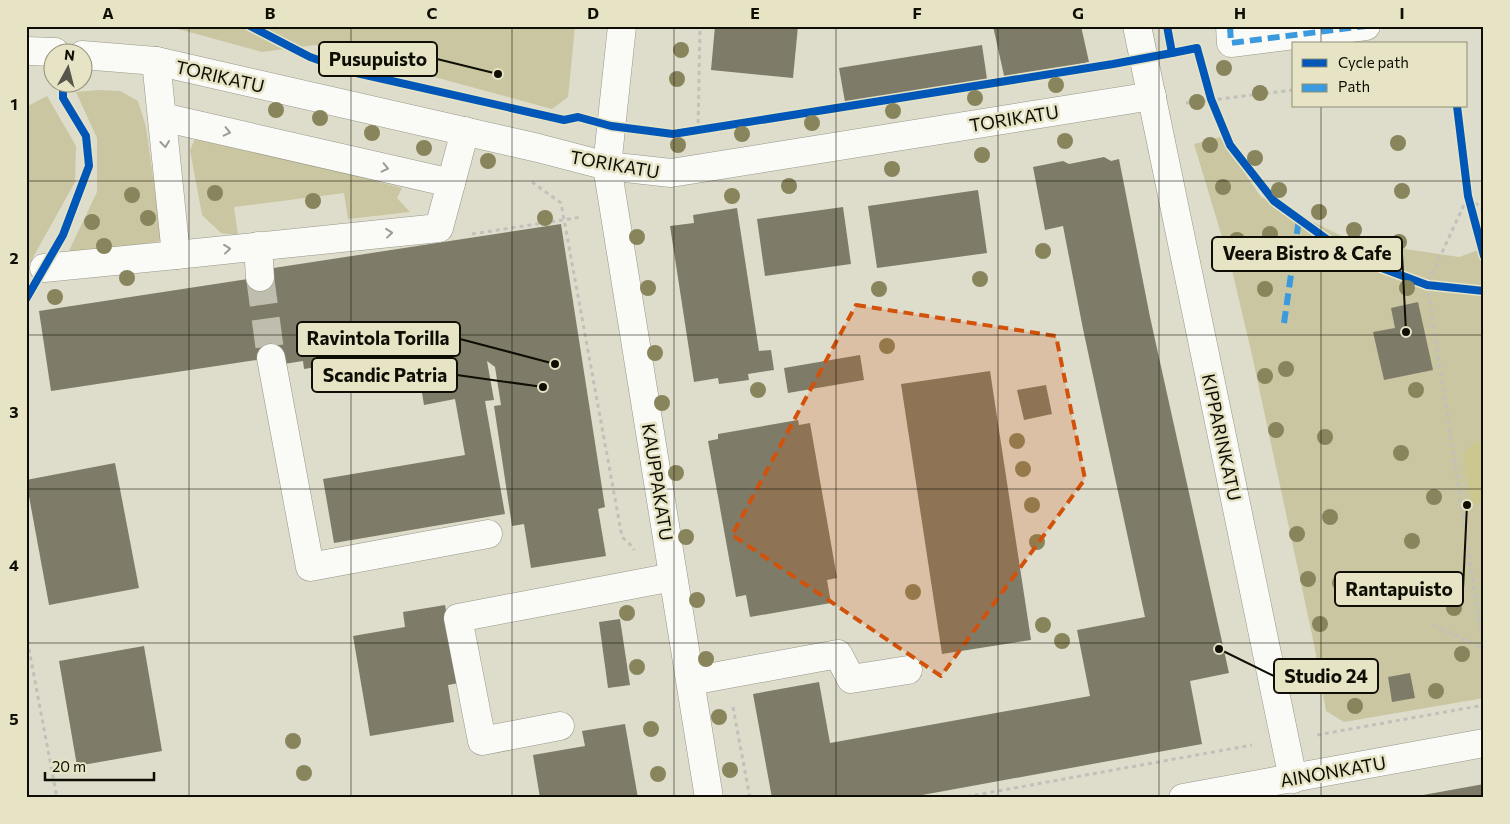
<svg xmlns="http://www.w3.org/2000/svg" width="1510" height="824" viewBox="0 0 1510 824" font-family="Commissioner,sans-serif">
<rect width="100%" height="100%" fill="#deddcc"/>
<!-- green -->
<g fill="#c9c6a1">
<polygon points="167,26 575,26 568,97 552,109 316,45 262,52"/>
<polygon points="99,90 120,91 138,101 146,127 162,241 84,254 68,253 97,192 97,138 76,92"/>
<polygon points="47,96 76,146 75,182 26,270 26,107"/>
<polygon points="205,136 402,188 397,198 410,212 348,219 344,193 234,207 238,235 221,233 202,215 190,150 195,139"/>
<polygon points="1220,137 1261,197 1352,241 1459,257 1484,248 1484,698 1344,722 1326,711 1314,644 1252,355 1232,270 1194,144"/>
</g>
<!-- water -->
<polygon fill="#ccc78e" points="1484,441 1484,502 1472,504 1463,454 1475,443"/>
<!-- building -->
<g fill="#7e7c68">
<polygon points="715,26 798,26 793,78 711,70"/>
<polygon points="993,26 1081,26 1089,62 1005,80"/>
<polygon points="982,45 987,79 845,102 839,68"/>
<polygon points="1104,157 1111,161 1119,159 1150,317 1229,673 1190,681 1202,744 906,798 772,798 753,694 819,682 830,743 1090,696 1077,630 1145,617 1083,329 1063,226 1045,230 1033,167 1063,161 1069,164"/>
<polygon points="978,190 987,253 877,268 868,206"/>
<polygon points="843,207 851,264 765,276 757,219"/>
<polygon points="737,208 759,351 771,350 774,370 748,374 749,380 719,384 718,378 694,382 670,226 694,223 693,215"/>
<polygon points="561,224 605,507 598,509 606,556 531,568 524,524 512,526 494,406 501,405 495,367 487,361 494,400 485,401 505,514 334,543 323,479 465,455 455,399 424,405 418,369 384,374 381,357 304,369 303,361 284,364 283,356 51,391 39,311 268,276 267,269"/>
<polygon points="1418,302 1433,370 1384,380 1373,332 1395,328 1391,308"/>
<polygon points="860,355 864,380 788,393 784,368"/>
<polygon points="990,371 1031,640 942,654 901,384"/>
<polygon points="1046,385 1052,414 1024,420 1017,390"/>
<polygon points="798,420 799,425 810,423 837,578 827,580 831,603 750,617 746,595 736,597 708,441 718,439 718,434"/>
<polygon points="115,463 139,588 49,605 26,480"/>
<polygon points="445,605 459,683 448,685 454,722 370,736 353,636 405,627 403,612"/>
<polygon points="620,619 630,685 608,688 599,622"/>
<polygon points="144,646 162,751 77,766 59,661"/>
<polygon points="1410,673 1415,698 1392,702 1388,677"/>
<polygon points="625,724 638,798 540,798 533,755 585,746 582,731"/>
<polygon points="1484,784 1484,798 1412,798 1412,797"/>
</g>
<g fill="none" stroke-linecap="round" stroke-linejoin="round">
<!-- minor-tunnel -->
<polyline stroke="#bfbeae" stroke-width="28" stroke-dasharray="28 14" stroke-linecap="butt" points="260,277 271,358"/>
<!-- minor casing -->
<g stroke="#969688" stroke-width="29">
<g id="minor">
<polyline points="622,26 607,166 709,798"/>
<polyline points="1137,26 1293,779"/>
<polyline points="1230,26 1231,43 1366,26"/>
<polyline points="26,51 55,52"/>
<polyline points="82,55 156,61 538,148 607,166 671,173 1152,96"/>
<polyline points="156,61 176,255 439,228 465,131"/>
<polyline points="162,117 451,183"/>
<polyline points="258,246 260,277"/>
<polyline points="44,268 176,255"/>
<polyline points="271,358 310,567 488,534"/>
<polyline points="691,681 838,654 851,679 908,670"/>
<polyline points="560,726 482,741 458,618 673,577"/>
<polyline points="1183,798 1484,743"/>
</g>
</g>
<!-- path -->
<g stroke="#c1c0bb" stroke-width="3" stroke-dasharray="4 4" stroke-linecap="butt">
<polyline points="1186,103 1294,90"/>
<polyline points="698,131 700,26"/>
<polyline points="532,182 561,203 622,537 633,547 634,550"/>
<polyline points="1484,211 1468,196 1427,285 1484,651"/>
<polyline points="472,234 582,217"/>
<polyline points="26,301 33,300"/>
<polyline points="1433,625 1483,648"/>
<polyline points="26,633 57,798"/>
<polyline points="733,707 750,798"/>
<polyline points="1317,735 1484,705"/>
<polyline points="959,798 1252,745"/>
</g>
<!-- minor -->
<use href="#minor" stroke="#fafaf7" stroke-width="28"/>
<!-- quiet -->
<g stroke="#3a9add" stroke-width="6" stroke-dasharray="12 6" stroke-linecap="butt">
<polyline points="1230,26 1231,43 1366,26"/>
<polyline points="1284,323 1299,219"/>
</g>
<!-- cycleway casing -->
<g stroke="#e6e4c4" stroke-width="11">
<g id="cycleway">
<polyline points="250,26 310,57 352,72 564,120 578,117 611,126 673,134 1113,64 1172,53"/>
<polyline points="1167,26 1172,53 1197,48 1211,99 1230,145 1274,201 1350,256 1427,285 1484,291"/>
<polyline points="1457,106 1468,196 1484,256"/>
<polyline points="26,299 63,235 89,166 86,136 63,98 63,82"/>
</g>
</g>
<!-- cycleway -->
<use href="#cycleway" stroke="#0057b8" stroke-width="8"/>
</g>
<!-- trees -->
<g fill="#88845c">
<circle cx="681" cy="50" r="8"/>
<circle cx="1224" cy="68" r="8"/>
<circle cx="677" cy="79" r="8"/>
<circle cx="1056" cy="85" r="8"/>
<circle cx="1260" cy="93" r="8"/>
<circle cx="975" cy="98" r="8"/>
<circle cx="1197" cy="102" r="8"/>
<circle cx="276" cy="110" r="8"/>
<circle cx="893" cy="111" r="8"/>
<circle cx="320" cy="118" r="8"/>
<circle cx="812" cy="123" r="8"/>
<circle cx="372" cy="133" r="8"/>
<circle cx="742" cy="134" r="8"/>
<circle cx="1065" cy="141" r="8"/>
<circle cx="1398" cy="143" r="8"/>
<circle cx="678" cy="145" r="8"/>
<circle cx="1210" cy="145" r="8"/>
<circle cx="424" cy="148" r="8"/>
<circle cx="982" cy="155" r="8"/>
<circle cx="1255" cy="158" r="8"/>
<circle cx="488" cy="161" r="8"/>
<circle cx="892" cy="169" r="8"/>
<circle cx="789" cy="186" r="8"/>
<circle cx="1223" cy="187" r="8"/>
<circle cx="1279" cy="190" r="8"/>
<circle cx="1402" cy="191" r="8"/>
<circle cx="215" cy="193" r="8"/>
<circle cx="132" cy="195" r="8"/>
<circle cx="732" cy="196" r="8"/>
<circle cx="313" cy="201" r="8"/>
<circle cx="1319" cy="212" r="8"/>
<circle cx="148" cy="218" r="8"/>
<circle cx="545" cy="218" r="8"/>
<circle cx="92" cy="222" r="8"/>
<circle cx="1354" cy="230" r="8"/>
<circle cx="1270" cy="234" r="8"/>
<circle cx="637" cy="237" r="8"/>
<circle cx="1237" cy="240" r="8"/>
<circle cx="1399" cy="242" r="8"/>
<circle cx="104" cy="246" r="8"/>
<circle cx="1043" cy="251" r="8"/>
<circle cx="127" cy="278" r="8"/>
<circle cx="980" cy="279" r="8"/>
<circle cx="648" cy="288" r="8"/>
<circle cx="1407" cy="288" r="8"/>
<circle cx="879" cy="289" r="8"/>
<circle cx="1265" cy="289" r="8"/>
<circle cx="55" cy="297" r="8"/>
<circle cx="887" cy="346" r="8"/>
<circle cx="655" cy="353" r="8"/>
<circle cx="1286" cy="369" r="8"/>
<circle cx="1265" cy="376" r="8"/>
<circle cx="758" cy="390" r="8"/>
<circle cx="1416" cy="390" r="8"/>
<circle cx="662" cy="403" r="8"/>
<circle cx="1276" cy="430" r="8"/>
<circle cx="1325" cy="437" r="8"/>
<circle cx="1017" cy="441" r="8"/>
<circle cx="1401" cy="453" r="8"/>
<circle cx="1023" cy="469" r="8"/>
<circle cx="676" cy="473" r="8"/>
<circle cx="1434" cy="497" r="8"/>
<circle cx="1032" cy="505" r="8"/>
<circle cx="1330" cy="517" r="8"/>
<circle cx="1297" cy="534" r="8"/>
<circle cx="686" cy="537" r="8"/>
<circle cx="1412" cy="541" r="8"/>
<circle cx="1037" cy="542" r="8"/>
<circle cx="1308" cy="579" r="8"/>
<circle cx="1340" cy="583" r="8"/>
<circle cx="913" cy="592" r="8"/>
<circle cx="697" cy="600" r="8"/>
<circle cx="1454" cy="608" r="8"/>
<circle cx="627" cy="613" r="8"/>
<circle cx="1320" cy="624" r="8"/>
<circle cx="1043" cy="625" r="8"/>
<circle cx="1062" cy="641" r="8"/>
<circle cx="1462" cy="654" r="8"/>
<circle cx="706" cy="659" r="8"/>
<circle cx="637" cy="667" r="8"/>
<circle cx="1436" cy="691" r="8"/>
<circle cx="1355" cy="706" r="8"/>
<circle cx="719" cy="717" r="8"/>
<circle cx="651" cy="729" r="8"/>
<circle cx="293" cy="741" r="8"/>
<circle cx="730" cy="770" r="8"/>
<circle cx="304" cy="773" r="8"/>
<circle cx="658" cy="774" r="8"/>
</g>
<!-- one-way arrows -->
<defs><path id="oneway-chevron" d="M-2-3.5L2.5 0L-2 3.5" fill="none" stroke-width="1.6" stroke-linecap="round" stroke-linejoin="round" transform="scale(1.25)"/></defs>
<g stroke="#9c9c96">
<use href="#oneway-chevron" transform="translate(227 132) rotate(13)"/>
<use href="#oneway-chevron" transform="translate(165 144) rotate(84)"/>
<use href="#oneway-chevron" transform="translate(385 168) rotate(13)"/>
<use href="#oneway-chevron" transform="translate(389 233) rotate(-6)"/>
<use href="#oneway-chevron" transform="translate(227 249) rotate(-6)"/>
</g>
<!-- marked area -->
<path fill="#d2520b" fill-opacity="0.2" stroke="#d2520b" stroke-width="4" stroke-dasharray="10 6" stroke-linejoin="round" d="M 856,305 L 1056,336 L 1085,479 L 941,676 L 732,535 Z"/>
<!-- grid -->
<path fill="none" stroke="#0f0e04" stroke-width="1" stroke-opacity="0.55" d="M 189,26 L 189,798M 351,26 L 351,798M 512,26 L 512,798M 674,26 L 674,798M 836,26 L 836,798M 998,26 L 998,798M 1159,26 L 1159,798M 1321,26 L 1321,44M 1321,106 L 1321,798M 26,181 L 1484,181M 26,335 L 1484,335M 26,489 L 1484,489M 26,643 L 1484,643"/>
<g text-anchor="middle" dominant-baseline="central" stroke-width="5" stroke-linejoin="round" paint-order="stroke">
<!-- street labels -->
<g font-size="18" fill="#0f0e04" stroke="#e6e4c4">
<text transform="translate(220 76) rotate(13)">TORIKATU</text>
<text transform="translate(1014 118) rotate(-9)">TORIKATU</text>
<text transform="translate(615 164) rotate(10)">TORIKATU</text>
<text transform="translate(1222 437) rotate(78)">KIPPARINKATU</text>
<text transform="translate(658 482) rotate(81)">KAUPPAKATU</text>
<text transform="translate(1333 771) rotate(-10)">AINONKATU</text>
</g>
</g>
<!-- callouts -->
<path fill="none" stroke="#0f0e04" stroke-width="2" d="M498 74L437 59M1406 332L1402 254M555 364L460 339M543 387L457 375M1467 505L1463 589M1219 649L1274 676"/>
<g fill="#0f0e04" stroke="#e6e4c4" stroke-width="2">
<circle cx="498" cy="74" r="5"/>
<circle cx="1406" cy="332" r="5"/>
<circle cx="555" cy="364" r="5"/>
<circle cx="543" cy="387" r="5"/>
<circle cx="1467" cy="505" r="5"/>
<circle cx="1219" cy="649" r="5"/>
</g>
<g fill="#e6e4c4" stroke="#0f0e04" stroke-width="2">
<rect x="319" y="42" width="118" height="34" rx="5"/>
<rect x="1212" y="237" width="190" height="34" rx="5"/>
<rect x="297" y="322" width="163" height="34" rx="5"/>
<rect x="312" y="358" width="145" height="34" rx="5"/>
<rect x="1335" y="572" width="128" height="34" rx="5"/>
<rect x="1274" y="659" width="104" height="34" rx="5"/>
</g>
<g font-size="19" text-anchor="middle" font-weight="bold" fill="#0f0e04">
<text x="378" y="66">Pusupuisto</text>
<text x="1307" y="260">Veera Bistro &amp; Cafe</text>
<text x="378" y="345">Ravintola Torilla</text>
<text x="385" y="382">Scandic Patria</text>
<text x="1399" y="596">Rantapuisto</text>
<text x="1326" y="683">Studio 24</text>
</g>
<!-- border -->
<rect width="1510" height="824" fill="none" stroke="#e6e4c4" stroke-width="55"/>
<!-- legend -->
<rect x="1292" y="42" width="175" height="65" fill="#e6e4c4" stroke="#908e77"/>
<rect x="1302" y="59" width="25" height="8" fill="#0057b8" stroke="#908e77"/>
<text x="1338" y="68" font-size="15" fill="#0f0e04">Cycle path</text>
<rect x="1302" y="84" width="25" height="8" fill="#3a9add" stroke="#908e77"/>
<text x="1338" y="92" font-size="15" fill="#0f0e04">Path</text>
<!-- north arrow -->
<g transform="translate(68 68) rotate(7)"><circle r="24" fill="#e6e4c4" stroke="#908e77"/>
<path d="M0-4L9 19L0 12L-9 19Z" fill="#57564a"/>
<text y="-8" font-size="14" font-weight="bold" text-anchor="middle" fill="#0f0e04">N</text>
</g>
<!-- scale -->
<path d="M45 772v8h109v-8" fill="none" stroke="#0f0e04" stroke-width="2.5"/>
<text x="52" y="772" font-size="15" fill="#0f0e04" stroke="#e6e4c4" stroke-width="4" paint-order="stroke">20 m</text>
<rect x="28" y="28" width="1454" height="768" fill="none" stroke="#0f0e04" stroke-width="2"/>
<g font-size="16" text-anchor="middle" font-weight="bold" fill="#0f0e04">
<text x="108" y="19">A</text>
<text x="270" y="19">B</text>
<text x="432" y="19">C</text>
<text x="593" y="19">D</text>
<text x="755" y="19">E</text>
<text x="917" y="19">F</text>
<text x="1078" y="19">G</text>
<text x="1240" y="19">H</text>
<text x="1402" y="19">I</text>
<text x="14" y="110">1</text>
<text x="14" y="264">2</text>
<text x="14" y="418">3</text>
<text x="14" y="571">4</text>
<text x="14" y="725">5</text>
</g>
</svg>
